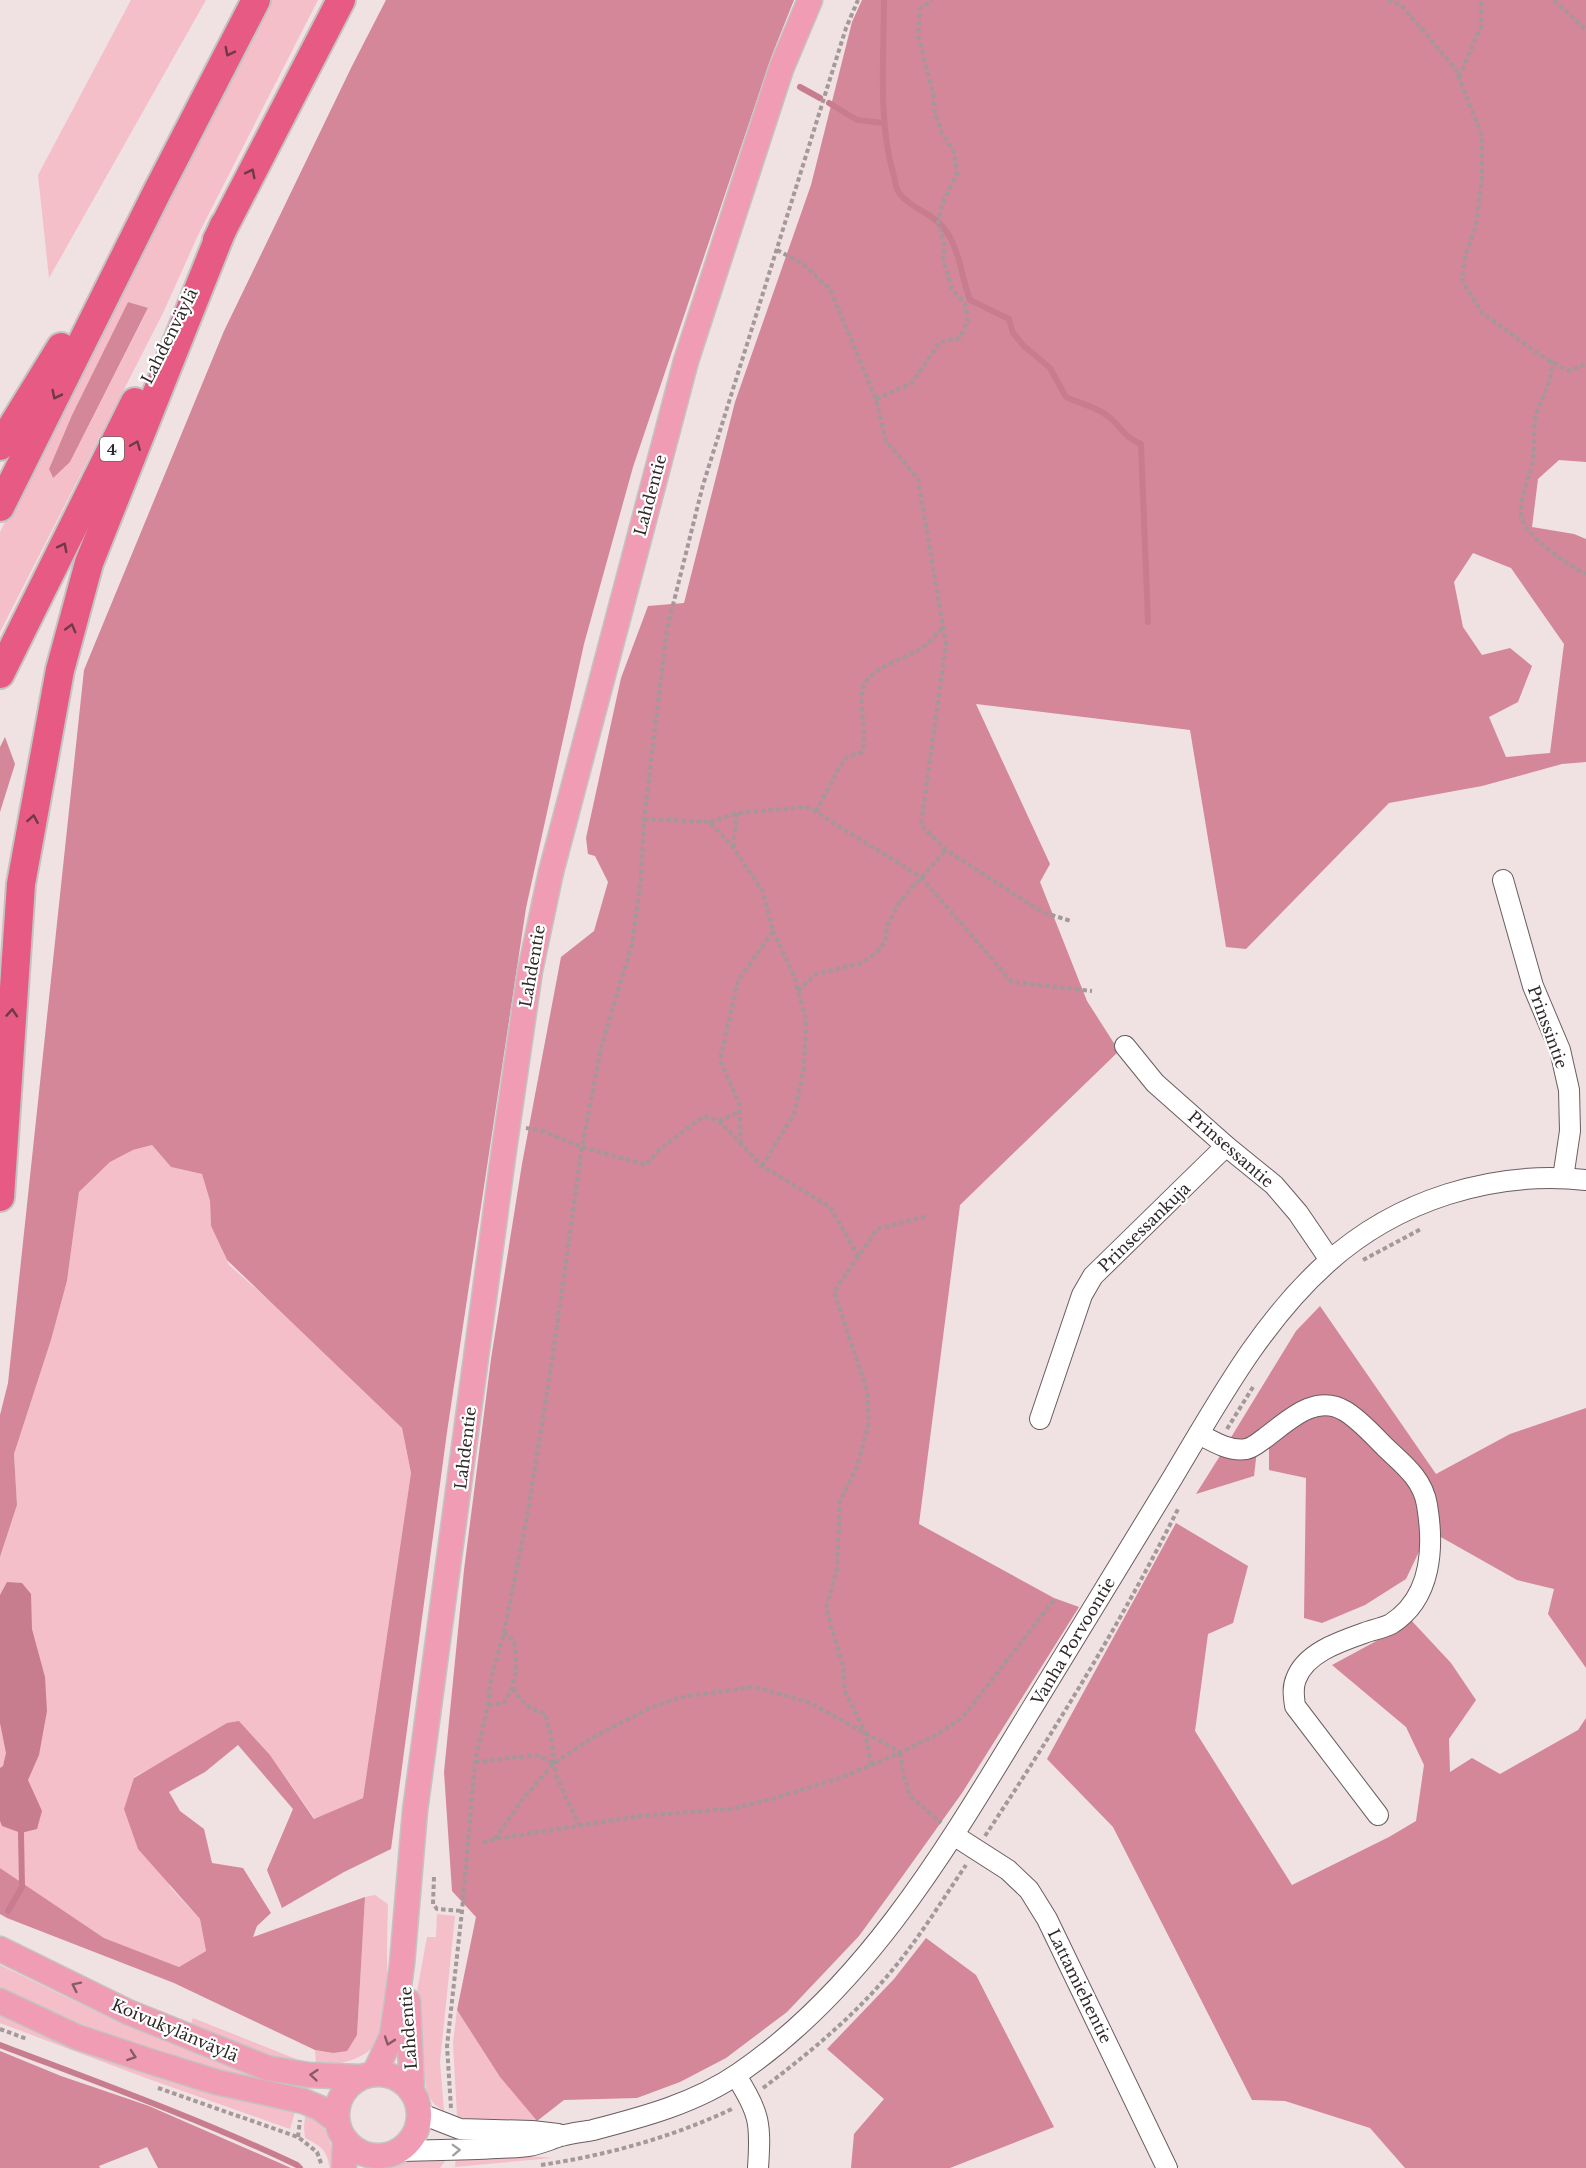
<svg xmlns="http://www.w3.org/2000/svg" width="1586" height="2168" viewBox="0 0 1586 2168" font-family="'Libre Baskerville',serif">
<rect width="100%" height="100%" fill="#f0e1e3"/>
<!-- green -->
<g fill="#f4bfc9" fill-rule="evenodd">
<polygon points="131,0 206,0 49,278 38,175"/>
<path d="M 271,0 L 318,0 L 199,233 L 163,313 L 0,632 L 0,532 ZM 128,302 L 148,309 L 70,462 L 52,477 L 49,469 L 72,415 Z"/>
<polygon points="152,1145 171,1167 202,1174 210,1201 211,1226 229,1265 280,1310 402,1428 411,1473 363,1798 315,1819 270,1755 239,1721 134,1777 170,1887 200,1919 206,1951 179,1967 104,1938 0,1868 0,1557 17,1505 14,1454 51,1340 67,1281 79,1192 110,1162 133,1150"/>
<path d="M 375,1895 L 388,1904 C 387,1929 387,1954 387,1979 C 387,1992 388,2007 387,2020 C 382,2055 346,2066 316,2065 L 315,2050 L 333,2053 L 357,2035 L 365,1897 Z"/>
<polygon points="437,1914 455,1916 440,2062 444,2111 434,2104 427,2093 421,2054 416,1997 427,1937 436,1937"/>
<path d="M 0,1965 C 67,1997 135,2032 205,2056 C 234,2066 264,2073 294,2080 L 293,2090 L 239,2079 L 99,2032 L 0,1988 Z"/>
<polygon points="457,2010 500,2077 537,2121 473,2122 457,2116 453,2043"/>
<polygon points="0,2016 141,2067 297,2105 290,2129 143,2077 0,2023"/>
<polygon points="193,2018 296,2059 301,2062 283,2063 190,2026"/>
<path d="M 306,2109 C 328,2126 332,2141 334,2168 L 330,2168 C 326,2149 322,2147 305,2138 L 304,2127 Z"/>
<polygon points="490,2153 552,2158 455,2167 456,2154"/>
<path d="M 445,2155 L 445,2161 L 440,2168 L 388,2168 C 404,2157 426,2157 445,2155 Z"/>
</g>
<!-- forest -->
<g fill="#d38798" fill-rule="evenodd">
<polygon points="386,0 794,0 772,55 633,467 584,644 526,908 447,1432 391,1849 344,1872 282,1908 267,1870 293,1809 238,1745 205,1772 169,1792 180,1811 204,1829 212,1863 243,1868 271,1913 257,1926 253,1937 365,1897 357,2035 347,2051 333,2053 315,2050 174,1983 7,1918 0,1914 0,1868 104,1938 179,1967 206,1951 200,1919 138,1849 124,1809 134,1778 227,1723 239,1721 270,1755 314,1819 363,1798 411,1473 402,1428 227,1260 211,1226 210,1201 202,1174 171,1167 152,1145 133,1150 110,1162 79,1192 67,1281 51,1340 14,1454 17,1505 0,1557 0,1415 8,1383 84,670 224,331 352,66"/>
<path d="M 862,0 L 1586,0 L 1586,462 L 1559,460 L 1538,479 L 1532,527 L 1574,534 L 1586,539 L 1586,762 L 1562,764 L 1482,786 L 1389,803 L 1246,949 L 1226,947 L 1190,730 L 976,704 L 1050,864 L 1040,882 L 1087,1001 L 1119,1051 L 960,1205 L 919,1524 L 1054,1598 L 1079,1607 L 962,1793 L 889,1895 L 859,1936 L 787,2012 L 726,2058 L 680,2082 L 637,2098 L 564,2100 L 537,2121 L 500,2077 L 457,2010 L 476,1917 L 452,1891 L 444,1772 L 464,1570 L 491,1359 L 522,1164 L 561,957 L 594,931 L 608,882 L 595,856 L 588,854 L 586,838 L 621,678 L 648,606 L 684,603 L 735,402 L 811,185 L 852,22 ZM 1473,553 L 1511,568 L 1564,644 L 1550,753 L 1506,757 L 1489,717 L 1518,702 L 1532,666 L 1510,648 L 1482,655 L 1463,627 L 1454,582 Z"/>
<polygon points="128,302 148,308 70,462 53,478 49,469 72,415"/>
<polygon points="5,737 15,764 0,812 0,747"/>
<polygon points="1320,1306 1436,1474 1510,1434 1586,1408 1586,1668 1548,1614 1554,1589 1517,1580 1439,1536 1425,1480 1354,1406 1317,1395 1246,1445 1230,1439 1296,1331"/>
<polygon points="1317,1410 1344,1415 1415,1482 1426,1537 1406,1579 1365,1605 1322,1623 1304,1618 1306,1478 1269,1470 1269,1442"/>
<polygon points="1257,1450 1254,1476 1196,1494 1223,1451"/>
<polygon points="1176,1523 1248,1566 1233,1623 1208,1634 1195,1731 1292,1885 1389,1837 1416,1821 1424,1765 1406,1727 1332,1665 1393,1632 1410,1619 1451,1663 1476,1700 1449,1739 1450,1772 1472,1758 1500,1774 1578,1730 1586,1718 1586,2168 1405,2168 1370,2128 1285,2101 1252,2100 1113,1827 1047,1759"/>
<polygon points="926,1938 976,1975 1054,2127 950,2168 851,2168 854,2134 884,2099 827,2049 894,1979"/>
<polygon points="0,2051 61,2076 149,2106 291,2168 158,2168 147,2147 99,2166 100,2168 0,2168"/>
</g>
<!-- water -->
<polygon fill="#c87d8e" points="7,1582 22,1583 31,1594 32,1629 45,1677 47,1711 39,1755 28,1780 42,1811 37,1829 21,1833 2,1826 0,1821 0,1768 3,1766 6,1753 0,1723 0,1595"/>
<g fill="none" stroke-linecap="round" stroke-linejoin="round">
<!-- stream -->
<g stroke="#c87d8e" stroke-width="6">
<path d="M 884,0 C 884,55 878,120 893,173 C 895,178 895,186 898,191 C 906,205 926,211 938,222 C 960,242 960,274 970,300 L 1009,319 L 1013,333 L 1024,346 L 1050,368 L 1066,397 C 1081,404 1097,407 1109,417 C 1124,429 1121,435 1141,444 L 1148,622"/>
<polyline points="800,87 820,98"/>
<polyline points="829,103 857,120 884,123"/>
<polyline points="8,1911 22,1887 21,1833"/>
<path d="M 0,2045 C 100,2083 200,2119 297,2165 L 300,2168"/>
</g>
<!-- minor casing -->
<g stroke="#6a5d60" stroke-width="22">
<g id="minor">
<polyline points="1503,880 1533,986 1560,1050 1569,1090 1570,1131 1563,1178"/>
<polyline points="1125,1046 1155,1083 1226,1146 1274,1185 1298,1213 1330,1260"/>
<polyline points="1040,1419 1082,1295 1093,1276 1226,1146"/>
<path d="M 1199,1434 C 1212,1441 1230,1452 1246,1449 C 1253,1448 1259,1442 1265,1438 C 1288,1421 1315,1393 1345,1411 C 1360,1420 1373,1435 1385,1447 C 1403,1464 1423,1479 1427,1505 C 1434,1547 1432,1598 1391,1624 C 1385,1627 1377,1629 1370,1631 C 1345,1640 1306,1651 1296,1679 C 1292,1688 1294,1697 1295,1706 L 1378,1815"/>
<polyline points="955,1836 1008,1870 1029,1890 1047,1919 1167,2168"/>
<path d="M 736,2076 C 760,2113 761,2124 758,2168"/>
<polyline points="419,2113 460,2129 532,2131 558,2134"/>
<path d="M 398,2151 C 431,2150 463,2150 497,2148 C 507,2147 519,2148 529,2146 C 540,2144 551,2139 561,2136 C 572,2133 583,2132 593,2130 C 643,2117 696,2103 739,2073 C 862,1989 942,1856 1018,1731 C 1070,1646 1121,1561 1173,1477 C 1218,1402 1261,1322 1327,1263 C 1397,1200 1493,1170 1586,1180"/>
</g>
</g>
<!-- major casing -->
<g stroke="#c4c3c3" stroke-width="27">
<g id="major">
<polyline points="0,1949 128,2012 267,2068 309,2075 360,2077"/>
<polyline points="0,2001 77,2037 149,2061 216,2082 303,2101 320,2108 337,2121"/>
<polyline points="408,2001 412,2092"/>
<polyline points="374,2074 392,2036 396,2009 402,1964 415,1811 503,1157 530,971 551,872 686,361 781,69 810,0"/>
<circle cx="378" cy="2115" r="41"/>
<polyline points="344,2168 345,2140"/>
</g>
</g>
<!-- highway casing -->
<g stroke="#c4c3c3" stroke-width="32">
<g id="highway">
<polyline points="217,240 341,0"/>
<polyline points="0,446 61,347"/>
<polyline points="0,507 157,192 256,0"/>
<polyline points="0,674 135,402"/>
<polyline points="0,1197 21,884 60,670 89,563 224,225"/>
</g>
</g>
<!-- path -->
<g stroke="#a4989a" stroke-width="4" stroke-dasharray="4.5 3" stroke-linecap="butt">
<polyline points="1388,0 1401,5 1455,68 1482,136 1482,177 1476,226 1465,256 1462,280 1481,312 1546,359 1569,371 1586,364"/>
<polyline points="1554,0 1586,30"/>
<polyline points="1459,77 1481,26 1481,0"/>
<polyline points="777,250 803,264 830,289 876,399 886,441 918,479 946,644 921,825 946,850 1042,912 1071,921"/>
<path d="M 1549,361 L 1552,363 C 1552,384 1542,395 1536,415 C 1533,428 1535,446 1533,460 C 1530,478 1520,494 1521,514 C 1521,534 1569,566 1586,574"/>
<polyline points="876,399 912,383 940,342 960,338 968,321 965,304 952,289 943,259 945,246 938,223 942,204 957,174 954,152 942,133 935,113 933,93 918,35 920,9 932,0"/>
<path d="M 816,812 L 839,768 L 847,757 L 862,752 C 868,732 859,713 862,692 C 865,667 906,660 923,647 C 931,642 937,634 943,627"/>
<polyline points="644,819 710,822 733,847 763,892 773,931 738,981 720,1060 739,1103 741,1145"/>
<polyline points="710,822 737,813 808,807 921,877 1012,982 1092,991"/>
<polyline points="733,847 737,813"/>
<polyline points="798,991 816,974 862,963 876,953 885,942 887,926 900,901 946,850"/>
<polyline points="719,1121 739,1112"/>
<polyline points="526,1128 540,1130 582,1147 646,1165 661,1148 704,1116 719,1121 762,1166 830,1207 858,1256"/>
<polyline points="762,1166 794,1114 804,1068 806,1020 794,976 773,931"/>
<polyline points="1363,1260 1421,1229"/>
<polyline points="1227,1429 1253,1387"/>
<path d="M 513,1688 C 521,1702 529,1710 545,1713 L 551,1736 L 556,1776 L 579,1825"/>
<path d="M 488,1705 L 504,1703 C 517,1682 518,1665 514,1641 L 504,1633"/>
<polyline points="900,1753 903,1773 910,1796 941,1823"/>
<polyline points="475,1762 537,1755 554,1763"/>
<polyline points="871,1765 865,1732 845,1691 843,1666 826,1608 837,1569 840,1501 857,1467 869,1422 867,1390 834,1292 877,1229 927,1216"/>
<path d="M 985,1836 C 1055,1730 1122,1621 1179,1507"/>
<polyline points="495,1839 522,1800 554,1763 597,1735 650,1708 682,1697 754,1687 784,1695 810,1703 900,1752"/>
<polyline points="483,1843 495,1839 640,1816 730,1809 772,1799 840,1778 893,1756 938,1734 963,1717 1054,1600"/>
<polyline points="434,1877 433,1904 437,1909 462,1911"/>
<polyline points="0,2029 27,2039"/>
<polyline points="158,2088 298,2137 317,2152 322,2166"/>
<path d="M 763,2088 C 808,2054 852,2018 889,1974 C 918,1940 941,1902 966,1865"/>
<polyline points="451,2108 447,2046 462,1911 475,1762 488,1705 491,1678 504,1633 527,1517 551,1368 582,1147 601,1048 632,944 641,879 644,819 667,629 703,485 829,82 846,28 858,0"/>
<polyline points="298,2137 300,2120"/>
<path d="M 541,2165 C 608,2155 673,2137 734,2108"/>
</g>
<!-- minor -->
<use href="#minor" stroke="#fff" stroke-width="20"/>
<!-- major -->
<use href="#major" stroke="#f09cb5" stroke-width="24"/>
<!-- highway -->
<use href="#highway" stroke="#e65a83" stroke-width="28"/>
</g>
<!-- one-way arrows -->
<defs><path id="oneway-chevron" d="M-2-3.5L2.5 0L-2 3.5" fill="none" stroke-width="1.6" stroke-linecap="round" stroke-linejoin="round" transform="scale(1.5)"/></defs>
<g stroke="#6e3a48">
<use href="#oneway-chevron" transform="translate(229 52) rotate(117)"/>
<use href="#oneway-chevron" transform="translate(251 173) rotate(-63)"/>
<use href="#oneway-chevron" transform="translate(56 395) rotate(116)"/>
<use href="#oneway-chevron" transform="translate(136 445) rotate(-68)"/>
<use href="#oneway-chevron" transform="translate(63 547) rotate(-63)"/>
<use href="#oneway-chevron" transform="translate(71 628) rotate(-75)"/>
<use href="#oneway-chevron" transform="translate(33 819) rotate(-80)"/>
<use href="#oneway-chevron" transform="translate(12 1013) rotate(-86)"/>
</g>
<g stroke="#855c68">
<use href="#oneway-chevron" transform="translate(76 1986) rotate(-154)"/>
<use href="#oneway-chevron" transform="translate(389 2041) rotate(109)"/>
<use href="#oneway-chevron" transform="translate(132 2056) rotate(19)"/>
<use href="#oneway-chevron" transform="translate(314 2075) rotate(-175)"/>
</g>
<use stroke="#a19e9f" href="#oneway-chevron" transform="translate(456 2150) rotate(-2)"/>
<g text-anchor="middle" dominant-baseline="central" stroke-width="4.5" stroke-linejoin="round" paint-order="stroke">
<!-- shield labels -->
<rect fill="#fff" stroke="#6d6869" stroke-width="1.5" x="100" y="437" width="24" height="24" rx="4.5"/>
<g font-size="15" font-weight="bold" fill="#2e2829">
<text x="112" y="449">4</text>
</g>
<!-- street labels -->
<g font-size="16" fill="#2e2829" stroke="#fff">
<text transform="translate(169 336) rotate(-63)">Lahdenväylä</text>
<text transform="translate(650 495) rotate(-75)">Lahdentie</text>
<text transform="translate(532 966) rotate(-80)">Lahdentie</text>
<text transform="translate(1548 1027) rotate(70)">Prinssintie</text>
<text transform="translate(1231 1149) rotate(41)">Prinsessantie</text>
<text transform="translate(1144 1227) rotate(-44)">Prinsessankuja</text>
<text transform="translate(465 1448) rotate(-83)">Lahdentie</text>
<text transform="translate(1073 1641) rotate(-59)">Vanha Porvoontie</text>
<text transform="translate(1080 1986) rotate(64)">Lattamiehentie</text>
<text transform="translate(408 2028) rotate(-94)">Lahdentie</text>
<text transform="translate(175 2030) rotate(23)">Koivukylänväylä</text>
</g>
</g>
</svg>
